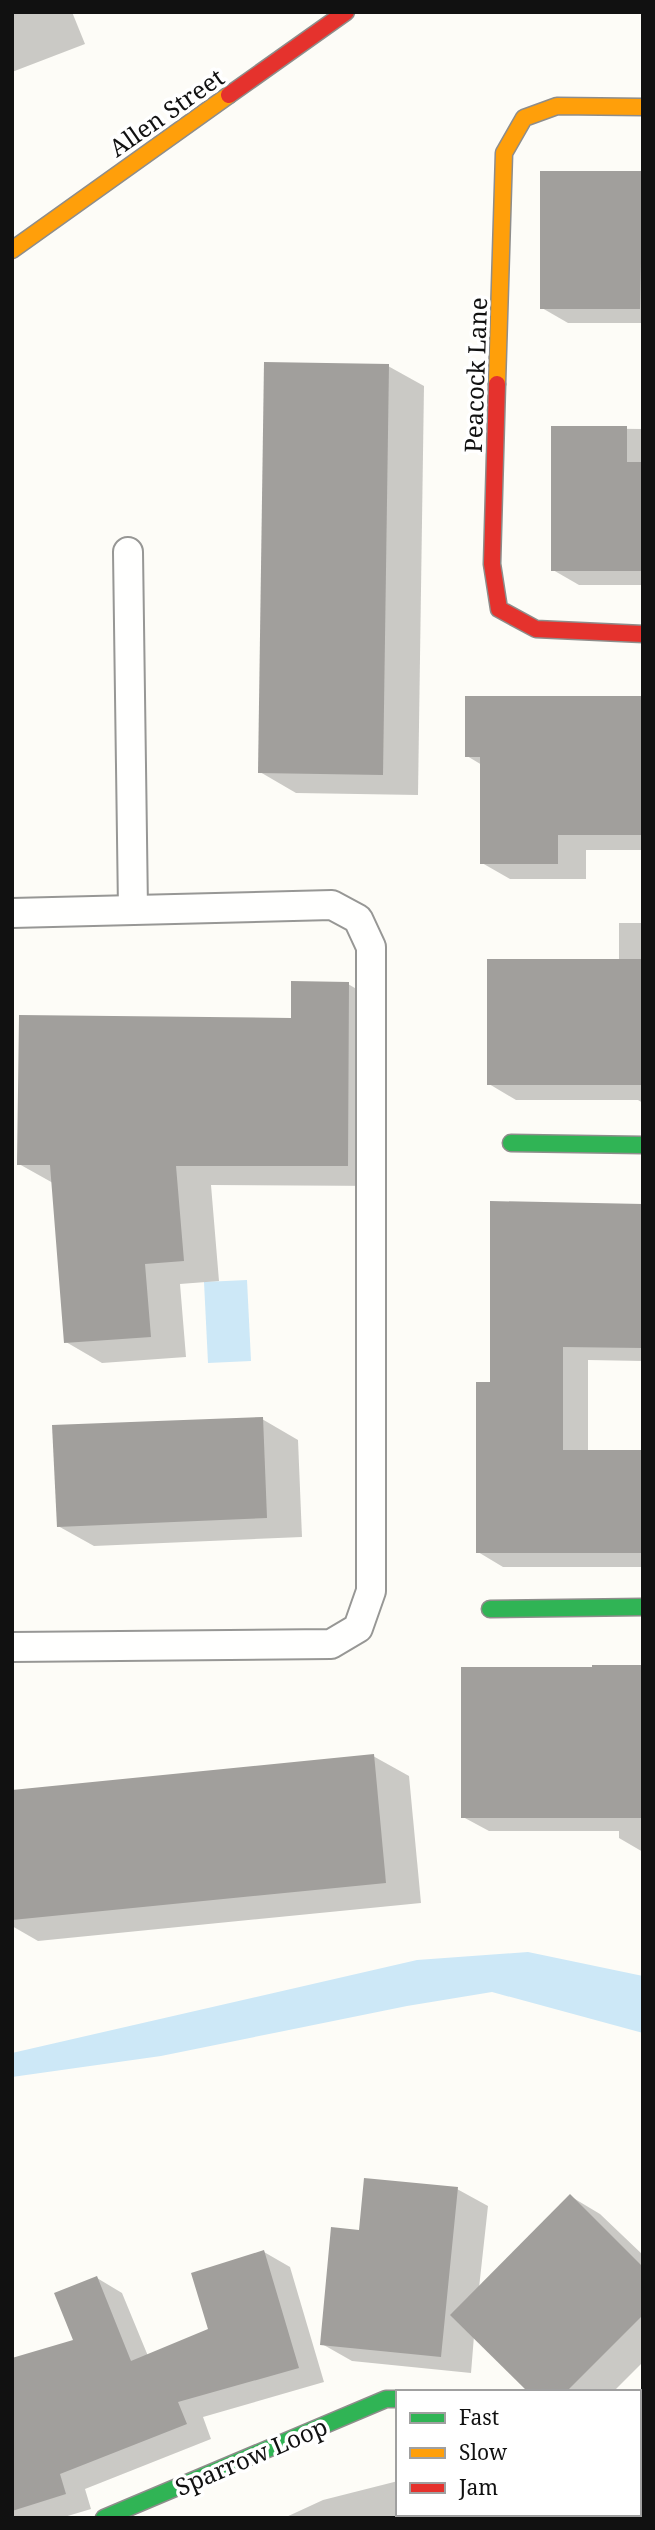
<svg xmlns="http://www.w3.org/2000/svg" width="655" height="2530" viewBox="0 0 655 2530" font-family="'Noto Serif',serif">
<rect width="100%" height="100%" fill="#fdfcf7"/>
<!-- water -->
<g fill="#cde8f7">
<polygon points="247,1280 251,1361 208,1363 204,1282"/>
<polygon points="528,1952 643,1976 643,2033 492,1992 407,2006 161,2056 12,2077 12,2053 417,1960"/>
</g>
<!-- shadow -->
<g fill="#0003">
<polygon points="12,12 72,12 85,44 12,72"/>
<polygon points="643,172 643,323 568,323 542,308"/>
<polygon points="388,366 424,386 418,795 296,793 260,772"/>
<polygon points="553,428 643,429 643,585 579,585 553,570"/>
<polygon points="643,697 643,850 586,850 586,879 510,879 482,863 482,765 467,756"/>
<polygon points="619,923 643,923 643,1103 638,1100 516,1100 489,1084 619,960"/>
<polygon points="348,984 384,1005 383,1186 211,1185 219,1281 180,1284 186,1357 102,1363 66,1342 53,1183 19,1164 292,1020"/>
<polygon points="643,1206 643,1361 588,1360 588,1452 643,1452 643,1567 503,1567 478,1552 492,1383"/>
<polygon points="262,1419 298,1440 302,1537 94,1546 58,1526"/>
<polygon points="643,1667 643,1852 619,1838 619,1831 489,1831 463,1817"/>
<polygon points="373,1756 409,1776 421,1903 38,1941 12,1926 12,1791"/>
<polygon points="457,2189 488,2206 479,2288 570,2196 600,2214 643,2255 643,2362 613,2392 531,2392 474,2336 471,2373 352,2361 322,2344 361,2232"/>
<polygon points="264,2252 290,2267 324,2382 203,2417 211,2439 85,2489 91,2509 61,2518 12,2518 12,2360 75,2341 97,2278 122,2293 148,2356 210,2330"/>
<polygon points="643,2403 643,2518 615,2518 613,2514 639,2514 639,2405"/>
<polygon points="398,2481 398,2514 487,2514 488,2518 284,2518 323,2500"/>
</g>
<!-- building -->
<g fill="#a19f9c">
<polygon points="540,171 643,171 640,309 540,309"/>
<polygon points="264,362 389,364 383,775 258,773"/>
<polygon points="551,426 627,426 627,462 643,462 643,571 551,571"/>
<polygon points="465,696 643,696 643,835 558,835 558,864 480,864 480,757 465,757"/>
<rect x="487" y="959" width="156" height="126"/>
<polygon points="291,981 349,982 348,1166 176,1166 184,1261 145,1264 151,1337 64,1343 50,1165 17,1165 19,1015 291,1018"/>
<polygon points="490,1201 643,1204 643,1348 563,1347 563,1450 643,1450 643,1553 476,1553 476,1382 490,1382"/>
<polygon points="263,1417 267,1518 57,1527 52,1425"/>
<polygon points="592,1665 643,1665 643,1818 461,1818 461,1667 592,1667"/>
<polygon points="374,1754 386,1883 12,1920 12,1790"/>
<polygon points="364,2178 458,2187 441,2357 320,2345 331,2227 359,2230"/>
<polygon points="570,2194 643,2267 643,2315 566,2392 528,2392 450,2315"/>
<polygon points="264,2250 299,2368 178,2402 187,2424 60,2474 66,2494 12,2511 12,2358 73,2340 54,2293 97,2276 131,2361 208,2329 191,2273"/>
</g>
<g fill="none" stroke-linecap="round" stroke-linejoin="round">
<!-- lane casing -->
<g stroke="#979795" stroke-width="32">
<g id="lane">
<polyline points="128,552 133,909"/>
<polyline points="12,913 332,905 358,919 371,947 371,1591 358,1628 331,1644 12,1647"/>
</g>
</g>
<!-- street casing -->
<g stroke="#979795" stroke-width="42">
<polyline id="street" points="539,2514 541,2518"/>
</g>
<!-- fast casing -->
<g stroke="#8e8d8b" stroke-width="19">
<g id="fast">
<polyline points="511,1143 643,1145"/>
<polyline points="490,1609 643,1607"/>
<polyline points="104,2518 386,2399 398,2399"/>
</g>
</g>
<!-- slow casing -->
<g stroke="#8e8d8b" stroke-width="19">
<g id="slow">
<polyline points="12,250 229,95"/>
<polyline points="497,384 504,153 524,118 557,106 643,107"/>
</g>
</g>
<!-- jam casing -->
<g stroke="#8e8d8b" stroke-width="19">
<g id="jam">
<polyline points="229,95 346,12"/>
<polyline points="497,384 492,564 499,609 536,629 643,634"/>
</g>
</g>
<!-- lane -->
<use href="#lane" stroke="#fffffe" stroke-width="28"/>
<!-- street -->
<use href="#street" stroke="#fffffe" stroke-width="38"/>
<!-- fast -->
<use href="#fast" stroke="#30b455" stroke-width="16"/>
<!-- slow -->
<use href="#slow" stroke="#ff9f0a" stroke-width="16"/>
<!-- jam -->
<use href="#jam" stroke="#e5322d" stroke-width="16"/>
</g>
<g text-anchor="middle" dominant-baseline="central" stroke-width="7" stroke-linejoin="round" paint-order="stroke">
<!-- street labels -->
<g font-size="24" fill="#111" stroke="#fff">
<text transform="translate(166 112) rotate(-35)">Allen Street</text>
<text transform="translate(475 375) rotate(-88)">Peacock Lane</text>
<text transform="translate(251 2456) rotate(-23)">Sparrow Loop</text>
</g>
</g>
<!-- border -->
<rect width="655" height="2530" fill="none" stroke="#111111" stroke-width="28"/>
<!-- legend -->
<rect x="396" y="2390" width="245" height="126" fill="#ffffff" stroke="#a0a0a0" stroke-width="2"/>
<rect x="410" y="2413" width="35" height="10" fill="#30b455" stroke="#a0a0a0" stroke-width="2"/>
<text x="459" y="2425" font-size="21" fill="#111111">Fast</text>
<rect x="410" y="2448" width="35" height="10" fill="#ff9f0a" stroke="#a0a0a0" stroke-width="2"/>
<text x="459" y="2460" font-size="21" fill="#111111">Slow</text>
<rect x="410" y="2483" width="35" height="10" fill="#e5322d" stroke="#a0a0a0" stroke-width="2"/>
<text x="459" y="2495" font-size="21" fill="#111111">Jam</text>
</svg>
